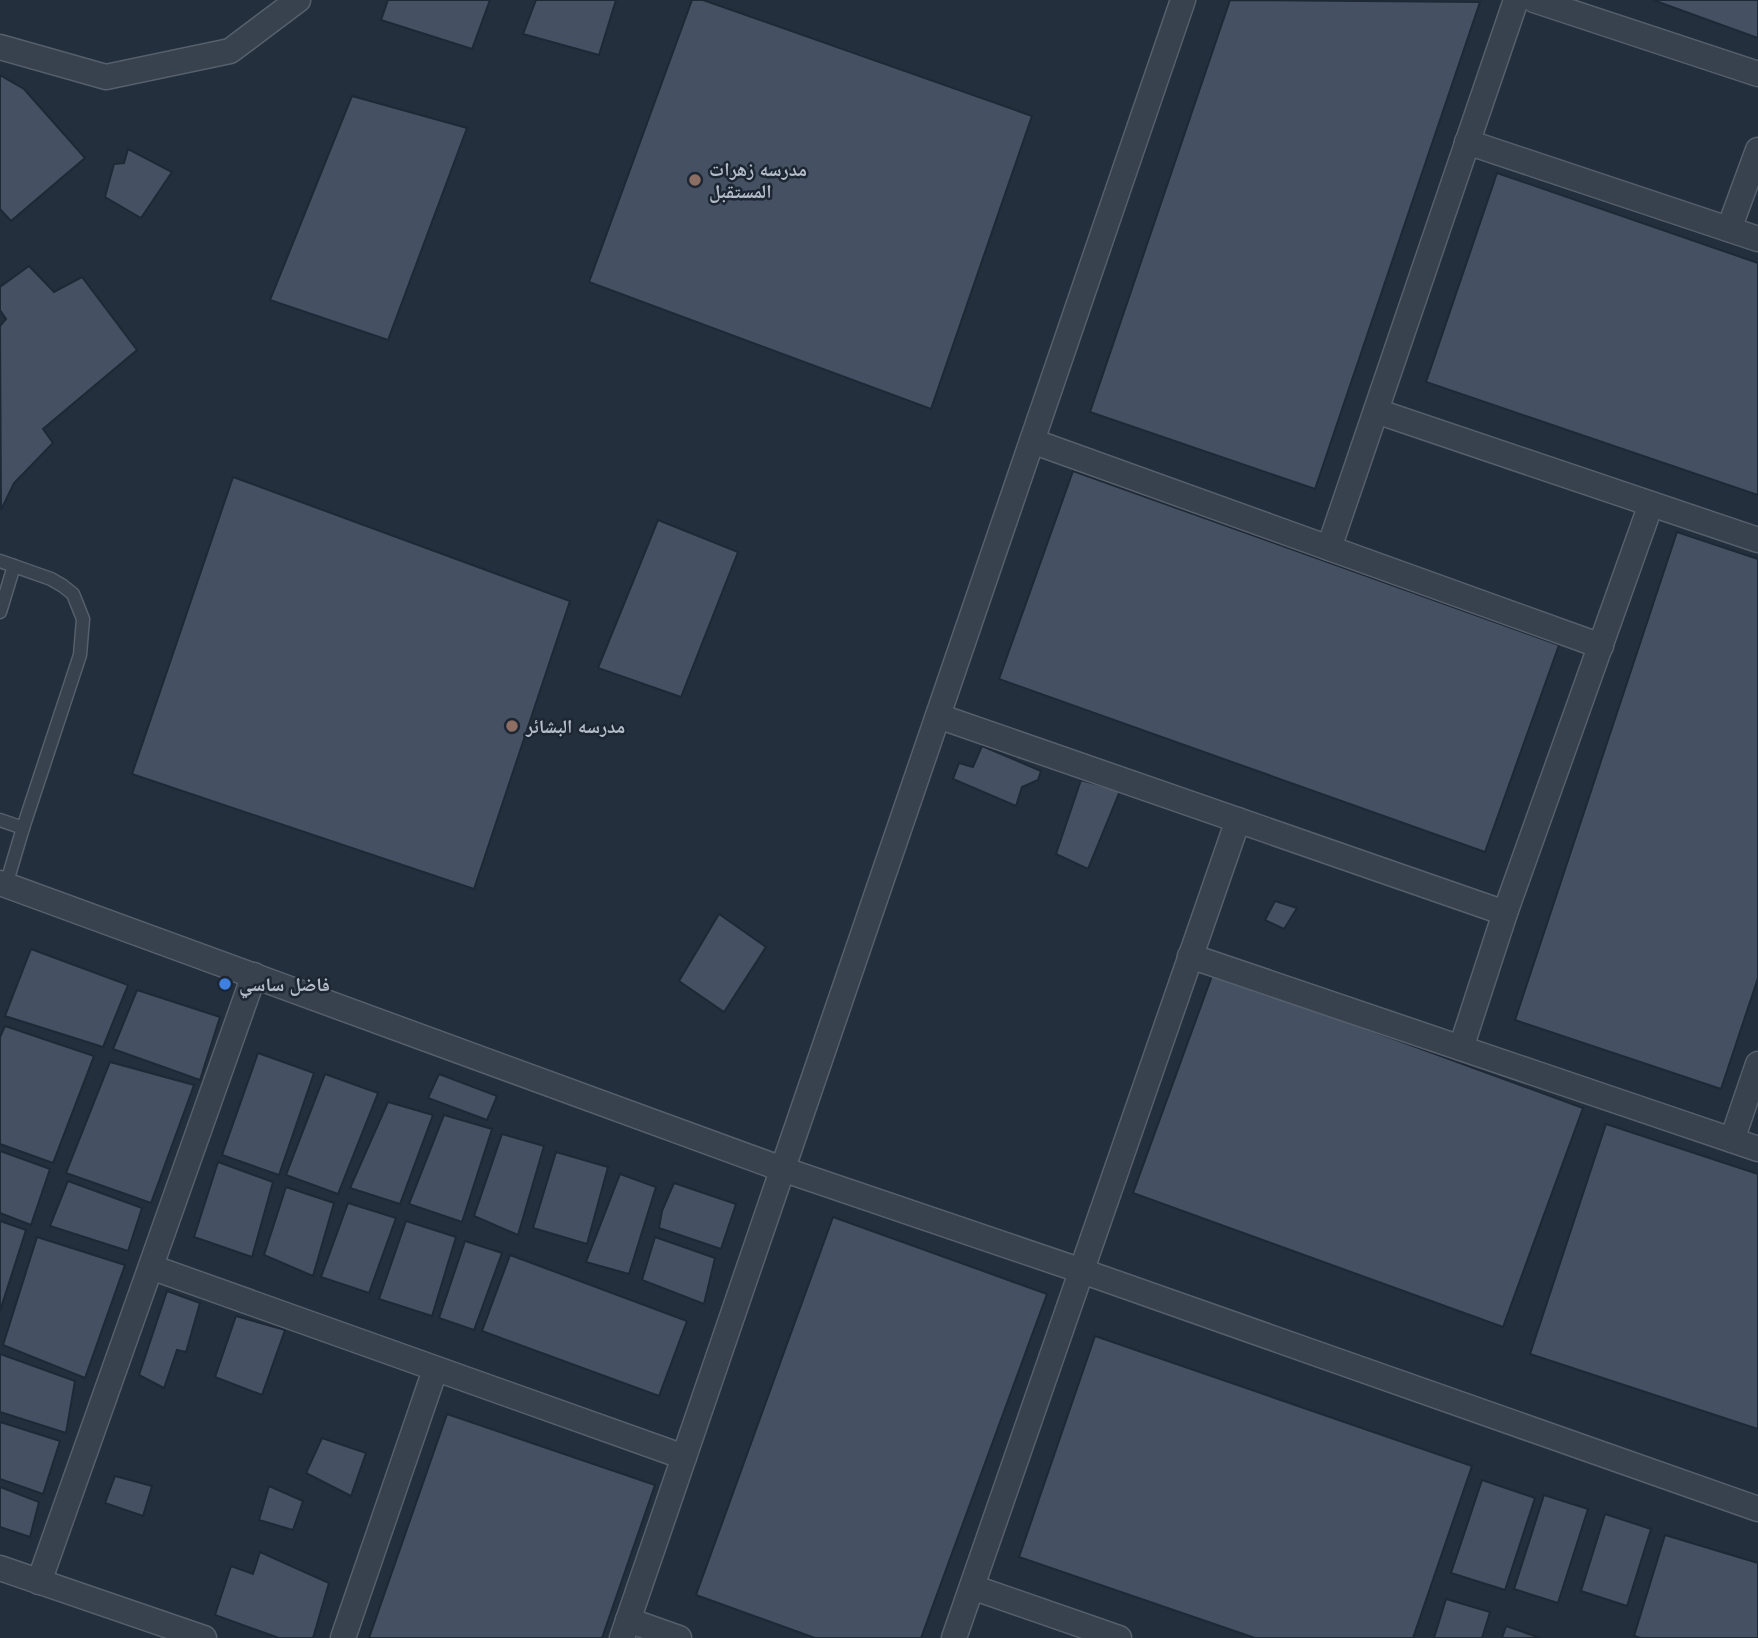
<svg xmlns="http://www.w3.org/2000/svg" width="1758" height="1638" viewBox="0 0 1758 1638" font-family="Helvetica,'Noto Naskh Arabic',sans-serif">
<rect width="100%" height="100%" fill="#242f3e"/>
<!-- building -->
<g fill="#455162" stroke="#1f2835" stroke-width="2">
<polygon points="388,0 490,0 472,49 381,20"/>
<polygon points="536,0 616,0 599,55 523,34"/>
<polygon points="692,0 703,0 1032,116 931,409 589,282"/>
<polygon points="1230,0 1480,2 1315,489 1090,412"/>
<polygon points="1653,0 1758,0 1758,38"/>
<polygon points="0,75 24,89 85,158 11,221 0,209"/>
<polygon points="352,96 467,128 388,340 270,300"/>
<polygon points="128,149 172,172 141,218 105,197 114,164 124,163"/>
<polygon points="1497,173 1758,263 1758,495 1426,382"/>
<polygon points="29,266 54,292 82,277 137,350 43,429 53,443 14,483 1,510 0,326 6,319 0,310 0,287"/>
<polygon points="1073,471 1559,645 1485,852 999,679"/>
<polygon points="233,477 570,601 474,889 132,774"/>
<polygon points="658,520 738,552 681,697 598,668"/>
<polygon points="1677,532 1758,559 1758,978 1721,1089 1515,1020"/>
<polygon points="982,746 1041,771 1038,780 1022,787 1016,806 953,779 959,763 973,767"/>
<polygon points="1081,780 1120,791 1088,869 1056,854"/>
<polygon points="1275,901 1297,908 1284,929 1265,920"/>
<polygon points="719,914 766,947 724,1012 679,981"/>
<polygon points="31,949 128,985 103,1047 5,1016"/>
<polygon points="1213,973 1583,1108 1503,1327 1133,1193"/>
<polygon points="137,990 220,1017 200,1080 113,1049"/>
<polygon points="5,1026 94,1056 53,1163 0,1144 0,1037"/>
<polygon points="258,1053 314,1073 279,1175 222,1155"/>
<polygon points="110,1062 194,1085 151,1203 66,1173"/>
<polygon points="325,1074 378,1093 338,1194 286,1175"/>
<polygon points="439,1074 497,1096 487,1120 428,1098"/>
<polygon points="388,1102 433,1115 400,1204 350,1188"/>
<polygon points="444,1115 492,1129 462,1222 409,1204"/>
<polygon points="1606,1124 1758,1174 1758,1429 1530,1354"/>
<polygon points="502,1134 544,1146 518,1235 474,1216"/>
<polygon points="0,1151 50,1169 31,1225 0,1213"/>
<polygon points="556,1152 608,1167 587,1244 533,1228"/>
<polygon points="218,1162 273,1182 252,1257 194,1237"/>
<polygon points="620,1174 656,1187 629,1274 586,1262"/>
<polygon points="68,1181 142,1208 128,1251 50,1226"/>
<polygon points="674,1183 736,1204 721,1249 659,1228 662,1211"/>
<polygon points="286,1187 334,1203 313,1276 264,1255"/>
<polygon points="348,1203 396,1218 369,1293 321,1277"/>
<polygon points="833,1217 1047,1294 921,1638 815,1638 696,1595"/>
<polygon points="0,1221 26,1230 0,1311"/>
<polygon points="406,1221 456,1237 432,1316 379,1299"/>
<polygon points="37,1237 125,1265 85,1378 3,1345"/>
<polygon points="655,1237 715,1258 704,1304 642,1280"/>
<polygon points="465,1241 502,1253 474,1330 439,1318"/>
<polygon points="510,1255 687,1321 659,1396 482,1331"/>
<polygon points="167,1291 200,1303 186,1352 177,1350 164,1388 139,1375"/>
<polygon points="236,1316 285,1330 262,1395 215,1377"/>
<polygon points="1095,1336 1472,1466 1413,1638 1255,1638 1019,1557"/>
<polygon points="0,1354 75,1381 66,1433 0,1412"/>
<polygon points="447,1414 655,1485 602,1638 369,1638"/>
<polygon points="0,1422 60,1441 43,1494 0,1479"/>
<polygon points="322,1438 366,1453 351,1496 306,1473"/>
<polygon points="115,1476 152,1486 143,1516 105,1503"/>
<polygon points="1482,1480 1535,1498 1505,1590 1451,1573"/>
<polygon points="269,1486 303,1501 293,1530 259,1520"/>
<polygon points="0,1487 39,1502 30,1537 0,1527"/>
<polygon points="1544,1495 1588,1509 1558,1603 1514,1589"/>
<polygon points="1605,1514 1651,1529 1627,1606 1581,1591"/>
<polygon points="1665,1535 1758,1563 1758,1638 1641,1638 1634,1636"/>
<polygon points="260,1552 329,1583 313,1638 279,1638 215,1615 231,1566 253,1574"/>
<polygon points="1446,1599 1490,1612 1482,1638 1434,1638"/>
<polygon points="1506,1626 1540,1638 1502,1638"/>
</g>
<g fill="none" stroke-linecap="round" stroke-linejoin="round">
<!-- service casing -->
<g stroke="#565f6c" stroke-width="15">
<g id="service">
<polyline points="0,561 51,579 63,586 73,594 83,619 80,655 23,828"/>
<polyline points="0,612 14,566"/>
<polyline points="0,820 23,828 6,885"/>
</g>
</g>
<!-- minor casing -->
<g stroke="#565f6c" stroke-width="27">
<g id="minor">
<polyline points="1534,0 1758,74"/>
<polyline points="0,47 106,77 230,51 298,0"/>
<polyline points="1467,142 1758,239"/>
<polyline points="1729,229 1758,150"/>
<polyline points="1376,411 1758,540"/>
<polyline points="1032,441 1601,646"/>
<polyline points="1329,548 1516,0"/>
<polyline points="938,716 1505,913"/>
<polyline points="0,883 782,1169 1082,1271 1758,1509"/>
<polyline points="1190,956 1758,1149"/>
<polyline points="1461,1048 1505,913 1651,504"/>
<polyline points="1732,1140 1758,1064"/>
<polyline points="151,1267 684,1457"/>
<polyline points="0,1568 204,1638"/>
<polyline points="39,1582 254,975"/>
<polyline points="972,1587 1119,1638"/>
<polyline points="628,1620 679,1638"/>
<polyline points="343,1638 435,1370"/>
<polyline points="622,1638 1183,0"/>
<polyline points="954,1638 1238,820"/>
</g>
</g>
<!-- service -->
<use href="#service" stroke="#38414e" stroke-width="12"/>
<!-- minor -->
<use href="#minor" stroke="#38414e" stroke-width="24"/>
</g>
<!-- markers -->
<g fill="#8d6e63" stroke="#1d2633" stroke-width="2.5">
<circle cx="695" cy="180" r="7"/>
<circle cx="512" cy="726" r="7"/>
</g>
<circle fill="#3f7fe0" stroke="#1d2633" stroke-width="2.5" cx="225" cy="984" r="7"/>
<g text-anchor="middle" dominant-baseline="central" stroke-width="5" stroke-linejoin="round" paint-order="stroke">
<!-- poi labels -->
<g font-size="19" font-weight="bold" fill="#b4bcc9" stroke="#1d2633" text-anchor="start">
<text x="709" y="169">مدرسه زهرات<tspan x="709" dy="22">المستقبل</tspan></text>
<text x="526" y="726">مدرسه البشائر</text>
<text x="239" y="984">فاضل ساسي</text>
</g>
</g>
</svg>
